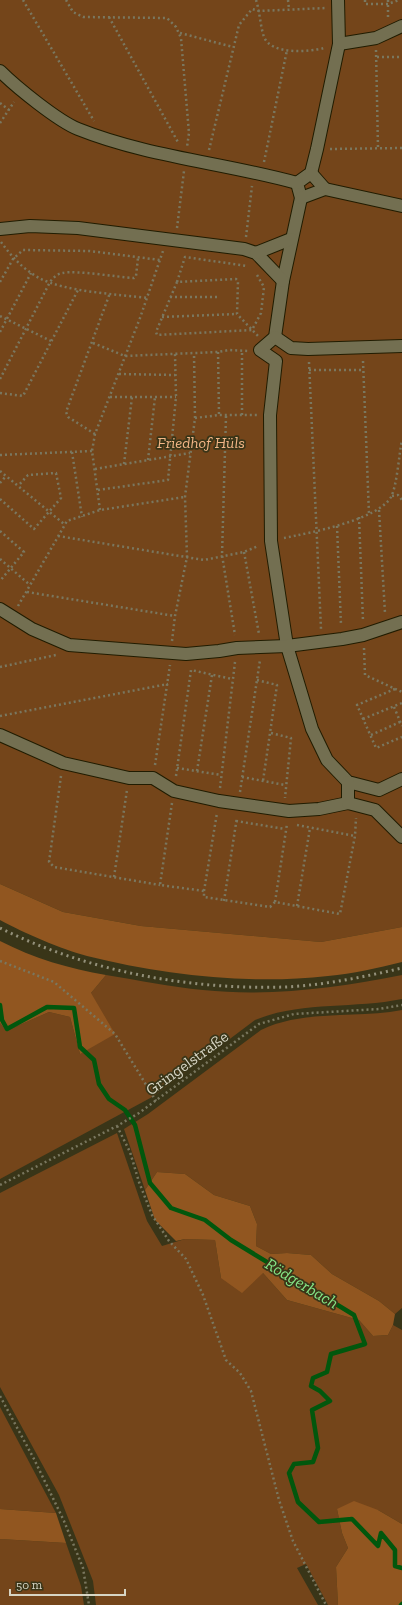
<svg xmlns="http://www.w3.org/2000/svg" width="402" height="1605" viewBox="0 0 402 1605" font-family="'Zilla Slab',serif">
<rect width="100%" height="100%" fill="#393518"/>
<!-- green -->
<g fill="#74451a">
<polygon points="0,0 402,0 402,927 321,942 141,926 63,912 0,884"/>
<path d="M 106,975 C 138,980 170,987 203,990 C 269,997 337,988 402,975 L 402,999 C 354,1009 301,1001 255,1020 L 154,1096 L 0,1179 L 0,1023 L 6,1031 L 49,1012 L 70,1017 L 80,1054 L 91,993 Z"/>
<path d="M 402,1010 L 402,1308 L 395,1314 L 379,1301 L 332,1274 L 311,1255 L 287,1253 L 271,1254 L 256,1246 L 257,1224 L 250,1206 L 214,1195 L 185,1174 L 157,1172 L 145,1190 L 124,1129 L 148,1114 L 261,1030 C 304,1009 356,1019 402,1010 Z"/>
<polygon points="117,1133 147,1221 162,1246 185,1239 215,1240 221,1278 263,1273 287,1300 359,1320 373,1336 388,1335 393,1325 402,1330 402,1524 378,1510 337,1509 342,1533 348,1548 336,1567 338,1605 328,1605 306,1564 297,1568 318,1605 96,1605 93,1581 59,1495 0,1387 0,1193"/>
<polygon points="0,1407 56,1513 0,1509"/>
<polygon points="0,1539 66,1543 81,1586 84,1605 0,1605"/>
</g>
<!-- forest -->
<g fill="#915620">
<path d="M 0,884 L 63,912 L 141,926 L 321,942 L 402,927 L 402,962 C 377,968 353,974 328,976 C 248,985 164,975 87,956 C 61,949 24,933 0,920 Z"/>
<path d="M 0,941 C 33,958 70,969 106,975 L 91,993 L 115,1034 L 80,1054 L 70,1017 L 49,1012 L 6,1031 L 0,1023 Z"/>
<polygon points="157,1172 185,1174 214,1195 250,1206 257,1224 256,1246 271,1254 287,1253 311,1255 332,1274 379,1301 395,1314 393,1325 388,1335 373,1336 359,1320 287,1300 263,1273 242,1293 221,1278 215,1240 185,1239 176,1241 155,1220 145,1190"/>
<polygon points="354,1501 378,1510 402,1524 402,1605 338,1605 336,1567 348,1548 342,1533 337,1509"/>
<polygon points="0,1509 56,1513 66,1543 0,1539"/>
</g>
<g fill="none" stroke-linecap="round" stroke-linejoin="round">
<!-- stream -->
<g stroke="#01570d" stroke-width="4.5">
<polyline points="0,1005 2,1020 7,1029 47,1007 74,1008 80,1047 94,1060 99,1084 109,1099 125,1110 135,1125 150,1183 171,1208 205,1220 231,1240 354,1315 365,1344 331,1354 327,1372 313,1378 311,1386 320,1391 330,1401 312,1410 318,1448 313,1462 294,1464 289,1473 298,1502 319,1522 352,1519 378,1546 381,1533 395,1550 395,1566 402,1568"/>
<polyline points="401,1605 402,1604"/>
</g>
<!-- minor casing -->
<g stroke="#201c01" stroke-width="14">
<g id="minor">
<polyline points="338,0 339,44 317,149 311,173 297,183 301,198 283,281 275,337 260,350 276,361 270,415 271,541 287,646 312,729 327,760 348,782 379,790 402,779"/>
<polyline points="339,44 376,38 402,26"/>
<path d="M 0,71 C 16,87 58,121 78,129 C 148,157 225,163 297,183"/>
<polyline points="325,189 402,206"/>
<polyline points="301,198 325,189 311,173"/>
<polyline points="0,229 30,226 78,228 244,249 256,253 283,281"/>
<polyline points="256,253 291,239"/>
<polyline points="275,337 291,348 308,349 402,346"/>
<polyline points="0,609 32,629 69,645 186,654 219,651 237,648 287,646 342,639 363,635 402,622"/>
<polyline points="0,735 63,763 129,778 153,778 174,791 219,801 289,811 319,809 348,803"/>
<polyline points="348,782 348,803 375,810 402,837"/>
</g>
</g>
<!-- path -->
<g stroke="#7a775f" stroke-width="2.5" stroke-dasharray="2 3" stroke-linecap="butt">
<polyline points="23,0 94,121"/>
<polyline points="66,0 73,12 83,17 167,18 176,27 181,38 189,133 187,147"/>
<path d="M 256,0 C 260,12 260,25 264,37 C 271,55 309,52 324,48"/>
<polyline points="288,0 289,9"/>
<polyline points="365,0 365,4 388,4 399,0"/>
<polyline points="388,0 388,18"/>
<polyline points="109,17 179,144"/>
<polyline points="180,33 233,47"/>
<polyline points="376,50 378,148"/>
<polyline points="377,57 402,57"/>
<polyline points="0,103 9,110"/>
<polyline points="0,123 14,102"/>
<polyline points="330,149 402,148"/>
<polyline points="209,150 239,25 252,9 259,11 326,8"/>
<polyline points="264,162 287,50"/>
<polyline points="177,228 184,171"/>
<polyline points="246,237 252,186"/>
<path d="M 1,242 C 11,256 23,269 39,278 C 66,292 116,294 148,298"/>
<polyline points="257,275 264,287 261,313 252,330 157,335 156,332 177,282 236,279 238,281 237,314 258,336"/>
<polyline points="0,282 13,259 23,250 90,251 160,260"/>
<polyline points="177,282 185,257 247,266"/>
<polyline points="170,297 218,297"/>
<polyline points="0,316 51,341"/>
<polyline points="162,317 237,314"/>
<polyline points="0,332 31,273"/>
<polyline points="93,343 125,356 218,352 229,350 248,351"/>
<polyline points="218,352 219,415"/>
<polyline points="363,361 369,514"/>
<polyline points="309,362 321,629"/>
<polyline points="309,370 363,370"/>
<polyline points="119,374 175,375"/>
<path d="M 0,379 L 50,282 C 53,278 57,274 62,273 C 77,270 116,277 134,278 L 136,276 L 138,258"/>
<polyline points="0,393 23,396 79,288"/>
<polyline points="110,397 176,397"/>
<polyline points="242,415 242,352"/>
<polyline points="226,416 222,555 235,635"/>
<polyline points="195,418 219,415 258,415"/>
<polyline points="95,434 68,417 66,412 110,293"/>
<polyline points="72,452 82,517"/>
<polyline points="0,455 92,451"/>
<polyline points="148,460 155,397"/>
<polyline points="124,464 132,397"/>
<polyline points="95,469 190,453"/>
<polyline points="0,471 64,524"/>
<polyline points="0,483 6,476"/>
<polyline points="98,490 168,480 176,397 175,354"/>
<polyline points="392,496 398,495 402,500"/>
<polyline points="0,499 34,529 61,498 56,473 28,475 19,485"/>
<polyline points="100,510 92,451 95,434 140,318 163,251"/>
<polyline points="379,510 385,613"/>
<polyline points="359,517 363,621"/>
<polyline points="337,526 341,625"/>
<polyline points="0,531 24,552 0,581"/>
<polyline points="58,536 204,560 244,552 258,546"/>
<path d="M 284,538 C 309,533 378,520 391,497 C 397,486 399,454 402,440"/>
<polyline points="244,552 259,634"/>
<polyline points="0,559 30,585"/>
<polyline points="27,592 175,616"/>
<polyline points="18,606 67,521 100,510 185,497"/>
<polyline points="172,641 175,616 187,557 185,497 195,418 194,353"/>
<polyline points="364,648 365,675 402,692"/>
<polyline points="0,667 56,655"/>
<polyline points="257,680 277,685 263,781"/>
<polyline points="395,689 357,705 376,748 402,737"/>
<polyline points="394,707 402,726"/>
<polyline points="0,716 168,684"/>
<polyline points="363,719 402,703"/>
<polyline points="271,733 291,738 285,798"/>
<polyline points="371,735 400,722"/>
<polyline points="155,765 170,665"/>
<polyline points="177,768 221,775"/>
<polyline points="197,771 212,675"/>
<polyline points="61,776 49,862 54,867 160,885"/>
<polyline points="176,776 191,670 232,679"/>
<polyline points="242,777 285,785"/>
<polyline points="220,788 235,662"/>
<polyline points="240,792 260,660"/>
<polyline points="172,803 160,885 204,891 204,897 270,907 275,902 340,914 355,836 356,818"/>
<polyline points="236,821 285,829"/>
<polyline points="297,825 355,836"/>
<polyline points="114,877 127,790"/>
<polyline points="204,891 217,813"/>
<polyline points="224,901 237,817"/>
<polyline points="275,902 287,824"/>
<polyline points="297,906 310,828"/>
<polyline points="0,961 54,982 115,1034 156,1101"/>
<polyline points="117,1126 130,1152 139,1182 152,1215 169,1241 186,1259 203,1295 226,1360 240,1373 251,1391 279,1500 293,1541 326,1605"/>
<polyline points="0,1185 117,1126 139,1113 259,1024 294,1014 379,1009 402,1005"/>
<polyline points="0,1396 34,1459 64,1521 83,1568 89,1605"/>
</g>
<!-- minor -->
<use href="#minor" stroke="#736f51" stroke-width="12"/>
<!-- rail -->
<path stroke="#93907a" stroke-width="3" stroke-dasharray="2 4" stroke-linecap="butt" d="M 0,928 C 87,971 188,990 285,987 C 325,985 364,977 402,968"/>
</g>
<g text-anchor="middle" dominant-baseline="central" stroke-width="3.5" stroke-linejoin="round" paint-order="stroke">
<!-- park labels -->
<g font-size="16" font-style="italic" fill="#f3b686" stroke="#393518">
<text x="201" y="442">Friedhof Hüls</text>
</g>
<!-- street labels -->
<g font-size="16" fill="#d7d5c4" stroke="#393518">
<text transform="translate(187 1063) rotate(-36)">Gringelstraße</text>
</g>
<!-- water labels -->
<g font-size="17" font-style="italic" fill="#84e384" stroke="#393518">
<text transform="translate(302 1283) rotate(31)">Rödgerbach</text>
</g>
</g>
<!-- scale -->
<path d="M10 1589v6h115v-6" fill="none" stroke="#d7d5c4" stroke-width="2"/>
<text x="16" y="1589" font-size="12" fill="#d7d5c4" stroke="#393518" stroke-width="3" paint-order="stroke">50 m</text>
</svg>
